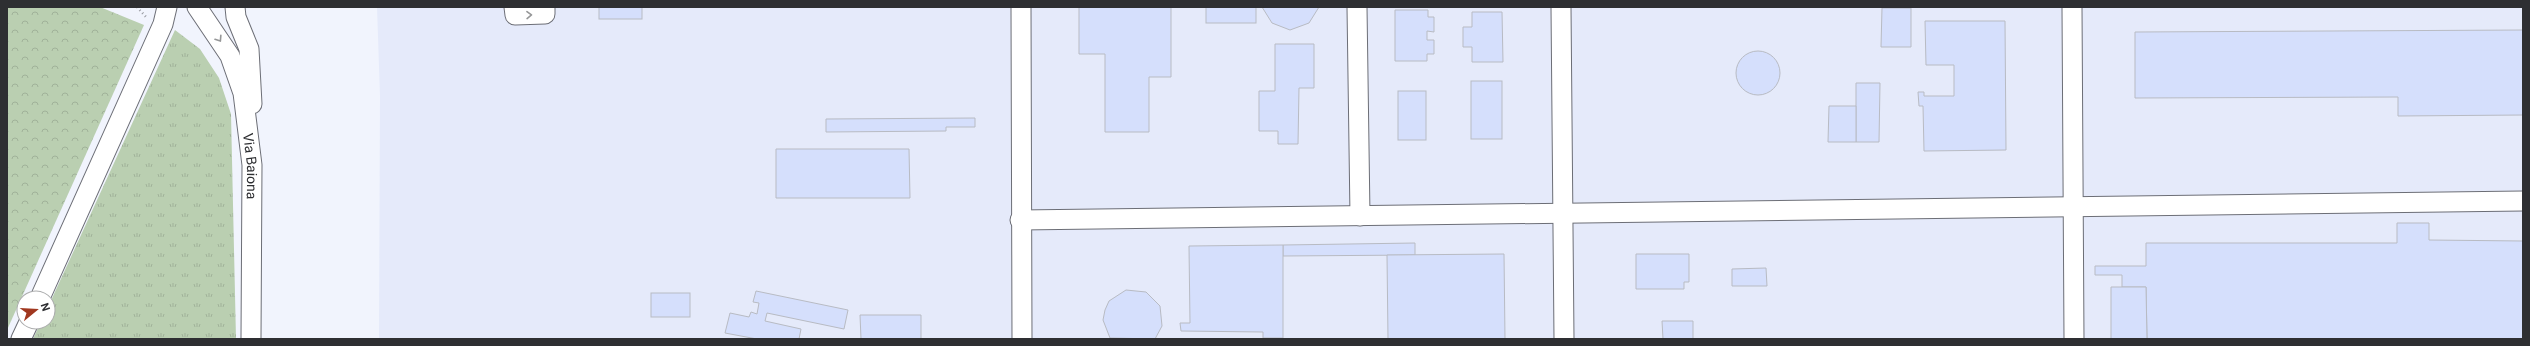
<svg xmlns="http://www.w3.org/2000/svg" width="2530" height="346" viewBox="0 0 2530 346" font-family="Roboto,sans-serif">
<defs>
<pattern id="grass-tufts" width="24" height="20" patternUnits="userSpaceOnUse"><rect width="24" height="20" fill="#bacfb1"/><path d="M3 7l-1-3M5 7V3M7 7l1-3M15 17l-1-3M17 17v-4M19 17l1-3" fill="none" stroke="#a0b299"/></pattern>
<pattern id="forest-crowns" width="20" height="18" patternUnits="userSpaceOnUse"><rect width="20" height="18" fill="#bacfb1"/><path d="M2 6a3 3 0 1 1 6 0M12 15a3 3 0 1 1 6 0" fill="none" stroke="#a0b299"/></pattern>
</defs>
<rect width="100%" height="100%" fill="#f1f4fd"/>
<!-- built -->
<polygon fill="#e5eafa" points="377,7 2523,7 2523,339 379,339 380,96"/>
<!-- grass -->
<polygon fill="url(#grass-tufts)" points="175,30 200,49 219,78 231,114 236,339 33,339 41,322 48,322 48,307"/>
<!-- forest -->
<polygon fill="url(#forest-crowns)" points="7,7 100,7 144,25 7,330"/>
<!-- building -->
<g fill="#d5dffc" stroke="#b8bbc3">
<rect x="599" y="7" width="43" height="12"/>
<polygon points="1079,7 1171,7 1171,77 1149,77 1149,132 1105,132 1105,54 1079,54"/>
<rect x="1206" y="7" width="50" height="16"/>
<polygon points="1262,7 1319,7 1309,23 1290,30 1272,23"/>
<polygon points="1882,8 1911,8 1911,47 1881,47"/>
<polygon points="1395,10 1428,10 1428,17 1434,17 1434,32 1427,31 1427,40 1434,40 1434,54 1427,54 1427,61 1395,61"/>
<polygon points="1472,12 1502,12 1503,62 1472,62 1472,47 1463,47 1463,27 1472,27"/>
<polygon points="1925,21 2005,21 2006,150 1924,151 1923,106 1919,106 1918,92 1924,92 1924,96 1954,96 1954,65 1926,65"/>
<polygon points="2523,30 2523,115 2398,116 2398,97 2135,98 2135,32"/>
<polygon points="1275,44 1314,44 1314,88 1299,88 1298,144 1278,144 1278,131 1259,131 1259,91 1275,91"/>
<circle cx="1758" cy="73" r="22"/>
<rect x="1471" y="81" width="31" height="58"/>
<polygon points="1856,83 1880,83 1879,142 1856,142"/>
<rect x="1398" y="91" width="28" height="49"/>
<polygon points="1829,106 1856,106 1856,142 1828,142"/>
<polygon points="975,118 975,127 946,127 946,131 826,132 826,119"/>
<polygon points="776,149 909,149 910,198 776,198"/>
<polygon points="2397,223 2429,223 2429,240 2523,241 2523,339 2147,339 2146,287 2122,287 2122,275 2095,275 2095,266 2146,266 2146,243 2397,243"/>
<polygon points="1415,243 1415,255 1283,256 1283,245"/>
<polygon points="1283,245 1283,338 1263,338 1263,332 1181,331 1180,323 1190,323 1189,246"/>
<polygon points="1504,254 1505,339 1388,339 1387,255"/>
<polygon points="1636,254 1689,254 1689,282 1684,282 1684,289 1636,289"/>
<polygon points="1766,268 1767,286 1732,286 1732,269"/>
<polygon points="2111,287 2146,287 2147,339 2111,339"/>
<polygon points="1126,290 1146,292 1160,306 1162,326 1155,339 1110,338 1103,320 1105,310 1109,301"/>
<polygon points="756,291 848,310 844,329 767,313 765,321 801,329 799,339 757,339 725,333 730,313 749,317 751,312 757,314 759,303 753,302"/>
<rect x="651" y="293" width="39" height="24"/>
<polygon points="860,315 921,315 921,339 861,339"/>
<polygon points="1662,321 1693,321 1693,339 1663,339"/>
</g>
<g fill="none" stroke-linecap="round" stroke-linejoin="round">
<!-- minor casing -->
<g stroke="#6c6e76" stroke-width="21">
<g id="minor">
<path id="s1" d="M 197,7 L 230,56 L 243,93 L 252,165 L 251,339"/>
<polyline points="235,7 236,17 249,49 252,104"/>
<polyline points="514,7 515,15 545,14 545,7"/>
<polyline points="1021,7 1022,339"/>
<polyline points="1357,7 1360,216"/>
<polyline points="1561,7 1564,339"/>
<polyline points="2072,7 2074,339"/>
<polyline points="1020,220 2523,201"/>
<polyline points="40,298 163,24 167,7"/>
<polyline points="21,339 29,322"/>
</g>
</g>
<!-- path -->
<polyline stroke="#9799a0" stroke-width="2.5" stroke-dasharray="1 3" stroke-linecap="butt" points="137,7 146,17"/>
<!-- minor -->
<use href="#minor" stroke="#fff" stroke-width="19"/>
</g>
<!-- one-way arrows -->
<defs><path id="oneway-chevron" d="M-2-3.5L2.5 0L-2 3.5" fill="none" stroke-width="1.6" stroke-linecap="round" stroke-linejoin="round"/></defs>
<g stroke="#969798">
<use href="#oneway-chevron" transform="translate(529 15) rotate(-1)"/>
<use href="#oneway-chevron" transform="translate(219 39) rotate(57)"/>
</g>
<g text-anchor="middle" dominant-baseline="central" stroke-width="3" stroke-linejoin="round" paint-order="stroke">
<!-- street labels -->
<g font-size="14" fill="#2e2f32" stroke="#fff">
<text stroke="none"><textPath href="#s1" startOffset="172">Via Baiona</textPath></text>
</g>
</g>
<!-- border -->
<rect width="2530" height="346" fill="none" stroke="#2e2f32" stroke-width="16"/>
<!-- north arrow -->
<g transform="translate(36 310) rotate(72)"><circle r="19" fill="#ffffff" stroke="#abacad"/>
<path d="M0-3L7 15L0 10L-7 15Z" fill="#a0371f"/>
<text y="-6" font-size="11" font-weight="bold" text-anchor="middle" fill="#2e2f32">N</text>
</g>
</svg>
